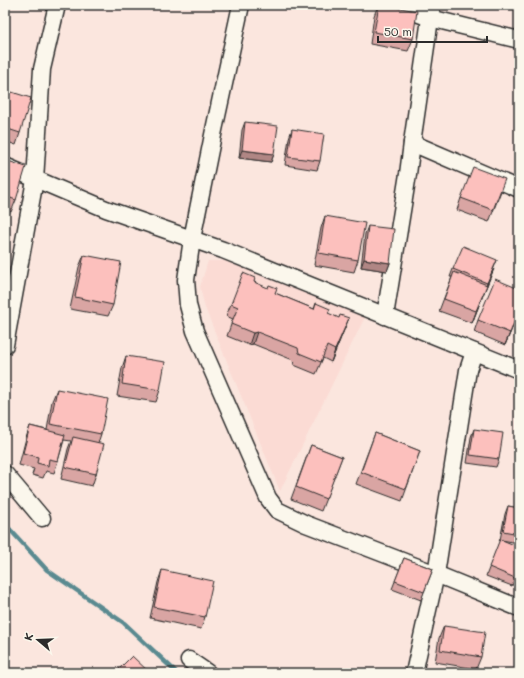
<svg xmlns="http://www.w3.org/2000/svg" width="524" height="678" viewBox="0 0 524 678" font-family="Mali,sans-serif">
<rect width="100%" height="100%" fill="#fbe6de"/>
<filter id="ink" filterUnits="userSpaceOnUse"><feTurbulence type="fractalNoise" baseFrequency=".025" numOctaves="2"/><feDisplacementMap in="SourceGraphic" scale="8" xChannelSelector="R" yChannelSelector="G"/><feConvolveMatrix kernelMatrix="1 2 1 2 8 2 1 2 1" color-interpolation-filters="sRGB"/></filter>
<g filter="url(#ink)">
<!-- built -->
<polygon fill="#fbdbd4" points="208,261 225,261 365,317 280,491 205,308 200,287"/>
<g fill="none" stroke-linecap="round" stroke-linejoin="round">
<!-- stream -->
<polyline stroke="#5a8a90" stroke-width="4.5" points="5,524 47,570 124,623 177,673"/>
<!-- street casing -->
<g stroke="#2b2b2b" stroke-width="19">
<g id="street">
<polyline points="241,5 214,130 192,239 186,280 188,305 195,331 268,498 277,510 306,524 436,574 519,608"/>
<polyline points="395,5 430,18 519,40"/>
<polyline points="412,143 519,189"/>
<polyline points="5,166 106,209 223,250 519,370"/>
<polyline points="385,316 408,174 412,143 432,5"/>
<polyline points="5,345 35,180 42,69 57,5"/>
<polyline points="5,474 42,518"/>
<polyline points="189,660 208,673"/>
<polyline points="414,673 436,574 468,370 474,352"/>
</g>
</g>
<!-- street -->
<use href="#street" stroke="#fbf7ec" stroke-width="16"/>
</g>
<!-- wall -->
<g fill="#d9a5a3" stroke="#2b2b2b">
<polygon points="378,5 413,39 408,51 370,44 374,16"/>
<polygon points="5,90 20,133 16,145 5,141"/>
<polygon points="245,122 274,154 271,162 239,158 242,130"/>
<polygon points="292,129 320,161 317,170 285,165 289,138"/>
<polygon points="5,160 16,200 11,212 5,210"/>
<polygon points="501,191 489,222 457,210 461,198"/>
<polygon points="325,216 358,260 354,272 314,265 321,228"/>
<polygon points="368,226 390,263 387,271 361,267 365,234"/>
<polygon points="84,255 113,305 108,316 70,309 79,267"/>
<polygon points="453,269 494,269 485,290 472,323 439,311 452,277 450,277"/>
<polygon points="254,282 275,293 314,309 328,313 344,330 331,362 323,358 316,374 294,365 293,360 253,344 249,345 227,336 233,319 226,316 231,304"/>
<polygon points="519,289 519,312 505,345 474,332 478,320"/>
<polygon points="126,356 160,390 156,402 117,396 122,368"/>
<polygon points="57,389 101,434 98,443 96,474 92,486 61,479 68,449 71,441 64,440 58,461 54,473 46,471 43,478 32,475 34,469 19,465 26,438 30,426 47,430 52,401"/>
<polygon points="474,429 499,459 496,467 467,463 471,437"/>
<polygon points="375,433 420,451 402,501 356,484"/>
<polygon points="311,445 342,457 321,511 291,499"/>
<polygon points="508,506 519,508 519,543 501,540 519,569 512,586 486,576 500,540 505,514"/>
<polygon points="404,558 433,569 421,600 392,589"/>
<polygon points="162,570 205,617 201,629 150,618 158,582"/>
<polygon points="444,626 481,657 476,669 435,662 439,638"/>
</g>
<!-- shaded-wall -->
<g fill="#b08684" stroke="#2b2b2b">
<polygon points="242,150 274,154 271,162 239,158"/>
<polygon points="364,259 390,263 387,271 361,267"/>
<polygon points="497,260 485,290 472,323 487,283"/>
<polygon points="519,310 519,312 505,345 510,333"/>
<polygon points="349,318 344,330 331,362 335,350"/>
<polygon points="257,332 253,344 249,345 253,333"/>
</g>
<!-- building -->
<g fill="#fcc0bd" stroke="#2b2b2b">
<polygon points="379,5 383,5 417,11 413,39 374,32"/>
<polygon points="5,90 31,98 20,133 5,128"/>
<polygon points="245,122 278,126 274,154 242,150"/>
<polygon points="292,129 324,134 320,161 288,157"/>
<polygon points="5,160 26,167 16,200 5,196"/>
<polygon points="473,167 505,179 493,210 461,198"/>
<polygon points="325,216 365,223 358,260 319,253"/>
<polygon points="368,226 394,229 390,263 364,259"/>
<polygon points="463,246 497,260 487,283 453,269"/>
<polygon points="84,255 121,262 113,305 75,297"/>
<polygon points="454,272 487,285 476,311 444,299"/>
<polygon points="243,273 255,278 254,282 268,288 269,285 277,288 275,293 314,309 316,303 330,309 328,313 339,318 340,315 349,318 335,350 327,346 321,362 299,353 298,348 257,332 253,333 231,324 238,307 231,304"/>
<polygon points="495,279 519,289 519,310 510,333 478,320"/>
<polygon points="126,356 165,362 160,390 122,384"/>
<polygon points="57,389 108,399 101,434 50,424"/>
<polygon points="30,426 65,435 58,461 49,459 48,466 37,463 38,457 23,453"/>
<polygon points="474,429 503,433 499,459 470,455"/>
<polygon points="375,433 420,451 406,489 361,472"/>
<polygon points="73,437 104,444 96,474 65,467"/>
<polygon points="311,445 342,457 326,499 296,487"/>
<polygon points="508,506 519,508 519,534 503,531"/>
<polygon points="500,539 519,547 519,568 515,578 489,567"/>
<polygon points="404,558 433,569 424,592 395,581"/>
<polygon points="162,570 213,581 205,617 154,607"/>
<polygon points="444,626 485,632 481,657 440,650"/>
<polygon points="132,656 150,673 117,673 116,672"/>
</g>
</g>
<!-- margin -->
<rect width="524" height="678" fill="none" stroke="#fbf7ec" stroke-width="20"/>
<rect x="10" y="10" width="504" height="658" fill="none" stroke="#2b2b2b" stroke-width="1.5" filter="url(#ink)"/>
<!-- north arrow -->
<g transform="translate(38 640) rotate(289)" stroke="#fbf7ec" stroke-width="3" paint-order="stroke">
<path d="M0-3L7 15L0 10L-7 15Z" fill="#2b2b2b"/>
<text y="-6" font-size="11" font-weight="bold" text-anchor="middle" fill="#2b2b2b">K</text>
</g>
<!-- scale -->
<path d="M378 36v6h109v-6" fill="none" stroke="#2b2b2b" stroke-width="2"/>
<text x="384" y="36" font-size="12" fill="#2b2b2b" stroke="#fbf7ec" stroke-width="3" paint-order="stroke">50 m</text>
</svg>
